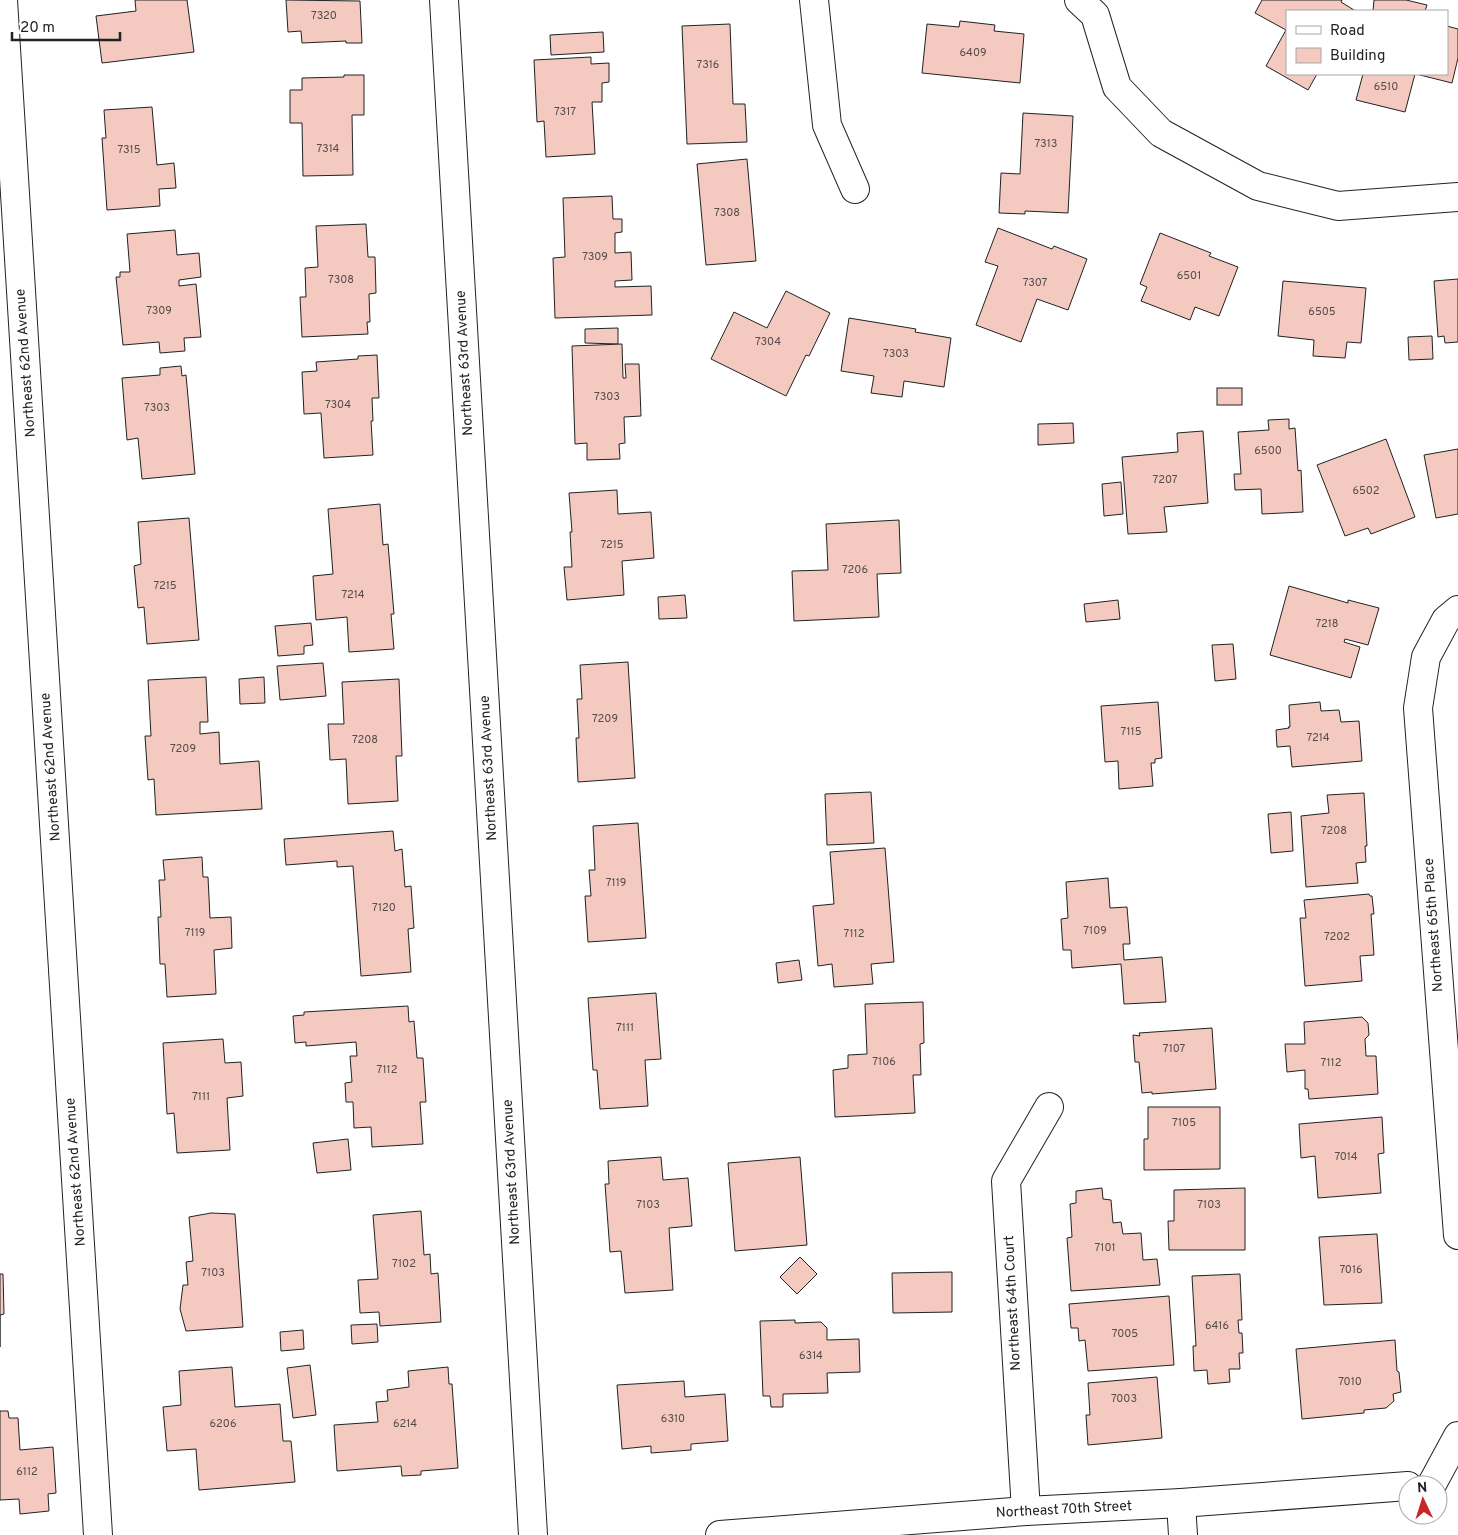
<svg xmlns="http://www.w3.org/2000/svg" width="1458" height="1535" viewBox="0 0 1458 1535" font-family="Overpass,sans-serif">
<rect width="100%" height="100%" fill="#fff"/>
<!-- building -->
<g fill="#f3c9c0" stroke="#222">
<polygon points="135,0 187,0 194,52 102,63 96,16 136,11"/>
<polygon points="286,0 360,1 362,43 346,43 346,41 302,43 301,31 288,32"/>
<polygon points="1262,0 1342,0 1341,2 1354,10 1353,11 1287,11 1287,74 1317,74 1308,90 1266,66 1286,30 1255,13"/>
<polygon points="1374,0 1406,0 1427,5 1425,11 1373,11"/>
<polygon points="960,21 995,25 994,31 1024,34 1020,83 922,73 927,24 959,27"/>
<polygon points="730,24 733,104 745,104 747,142 687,144 682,26"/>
<polygon points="1447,26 1458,29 1458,58 1452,83 1416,74 1447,74"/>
<polygon points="603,32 604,52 551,55 550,35"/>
<polygon points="591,57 591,64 609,63 609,82 602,83 602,102 592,102 595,154 546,157 544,121 537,122 534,60"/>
<polygon points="1363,74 1415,74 1405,112 1356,100"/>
<polygon points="344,75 364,75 364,115 352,115 353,175 303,176 302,123 290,123 290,90 302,90 302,78 344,77"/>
<polygon points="152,107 157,165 174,163 176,188 159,189 160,206 107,210 102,138 106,138 104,110"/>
<polygon points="1023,113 1073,116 1068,213 1025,211 1025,214 999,213 1001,173 1020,174"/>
<polygon points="747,159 756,261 706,265 697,164"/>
<polygon points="612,196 613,219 622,219 622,232 615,233 615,253 631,252 632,280 615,281 615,287 651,286 652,315 555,318 553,258 565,257 563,198"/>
<polygon points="366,224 368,257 375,257 376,293 369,294 370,322 367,322 368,334 302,337 300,297 306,297 305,268 318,267 316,226"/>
<polygon points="998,228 1052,249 1054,246 1087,259 1068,310 1037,299 1021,342 976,325 998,266 985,262"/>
<polygon points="175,230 177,255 199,253 201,277 179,280 179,286 196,284 201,337 184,338 185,351 160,353 159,342 123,345 116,277 120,277 120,272 130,272 127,234"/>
<polygon points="1160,233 1211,253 1209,256 1238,267 1219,316 1195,307 1190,320 1141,301 1147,287 1140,284"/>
<polygon points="1458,279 1458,342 1445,343 1444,336 1438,337 1434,281"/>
<polygon points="1283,281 1366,288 1361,343 1347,342 1345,358 1313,356 1314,340 1278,336"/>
<polygon points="786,291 830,313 809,356 806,355 786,396 711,359 734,312 767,328"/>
<polygon points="849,318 916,329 915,332 951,338 944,387 904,381 902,397 871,393 874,376 841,371"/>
<polygon points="618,328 618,344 585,343 585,329"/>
<polygon points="1432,336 1433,359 1409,360 1408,337"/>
<polygon points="622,344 623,378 626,378 625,364 639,364 641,416 624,417 625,443 619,444 620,459 587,460 587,443 575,444 572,346"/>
<polygon points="377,355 379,398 372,398 373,421 371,421 373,455 324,458 321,413 304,414 302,372 317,371 316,362 358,359 358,356"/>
<polygon points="181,366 182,376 186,375 195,474 142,479 138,438 127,440 122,378 160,375 160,368"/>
<rect x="1217" y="388" width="25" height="17"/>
<polygon points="1289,419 1289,429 1295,428 1298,471 1301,470 1303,512 1262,514 1261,489 1235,490 1234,474 1241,474 1238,432 1269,430 1268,420"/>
<polygon points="1073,423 1074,443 1038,445 1038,424"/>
<polygon points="1203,431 1208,503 1164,507 1167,532 1128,534 1122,457 1178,452 1177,433"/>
<polygon points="1386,439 1415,517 1371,534 1368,528 1345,536 1317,465"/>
<polygon points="1458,449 1458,514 1436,518 1424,455"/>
<polygon points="1121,482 1123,514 1104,516 1102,484"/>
<polygon points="617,490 618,514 651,512 654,558 622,561 624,595 567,600 564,567 572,567 570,532 572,532 569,493"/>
<polygon points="380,504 383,545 388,544 394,614 391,614 394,649 349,652 347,617 316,620 313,576 333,574 328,509"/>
<polygon points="189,518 199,640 147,644 144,607 138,608 134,566 141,564 138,522"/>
<polygon points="899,520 901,573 877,574 879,617 794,621 792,571 828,570 826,524"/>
<polygon points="1289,586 1348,603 1348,600 1379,608 1368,645 1345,639 1344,642 1360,647 1351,678 1270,655"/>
<polygon points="685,595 687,618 659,619 658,597"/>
<polygon points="1118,600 1120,619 1086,622 1084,604"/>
<polygon points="311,623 313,645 304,646 304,654 278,656 275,626"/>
<polygon points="1233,644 1236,679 1215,681 1212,645"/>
<polygon points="628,662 635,778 578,782 576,738 579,738 577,699 582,699 580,665"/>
<polygon points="323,663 326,696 280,700 277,666"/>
<polygon points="206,677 208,722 200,722 200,734 219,732 220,764 259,761 262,809 156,815 154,779 148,780 145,736 151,736 148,680"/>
<polygon points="264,677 265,703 240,704 239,679"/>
<polygon points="399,679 402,756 396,756 398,801 348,804 346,759 330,760 328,724 344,724 342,682"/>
<polygon points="1158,702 1162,758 1155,759 1155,763 1151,763 1153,786 1119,789 1118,761 1105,762 1101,706"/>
<polygon points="1320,702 1321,711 1339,710 1341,722 1359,721 1362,761 1292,767 1290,746 1277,747 1276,730 1289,728 1288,727 1290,727 1289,705"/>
<polygon points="871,792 874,843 827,845 825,794"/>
<polygon points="1364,793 1367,846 1365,846 1366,862 1356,863 1358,883 1306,887 1301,816 1329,813 1327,795"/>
<polygon points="1291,812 1293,851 1271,853 1268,814"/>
<polygon points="638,823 646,938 588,942 585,896 591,896 589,870 595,870 593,826"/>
<polygon points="393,831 395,851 402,849 405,887 411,886 414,928 408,929 411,972 361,976 353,866 337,867 337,861 286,865 284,839"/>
<polygon points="885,848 894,962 871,964 873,984 834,987 832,964 818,966 813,906 834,904 830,852"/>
<polygon points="202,857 203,877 208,877 210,918 231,917 232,948 214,950 216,994 167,997 165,964 160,964 158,917 161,917 159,880 165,880 163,860"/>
<polygon points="1108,878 1110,908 1127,907 1130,944 1123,944 1124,960 1162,957 1166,1002 1124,1004 1121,964 1072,968 1071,950 1063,950 1061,919 1068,918 1066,882"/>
<polygon points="1369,894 1370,896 1372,896 1374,914 1371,914 1374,955 1360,956 1362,981 1305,986 1300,918 1306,918 1304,900"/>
<polygon points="799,960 802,980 778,983 776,963"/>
<polygon points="656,993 661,1059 645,1060 648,1106 600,1109 597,1070 593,1070 588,998"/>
<polygon points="923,1002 924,1043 920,1044 921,1075 913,1075 915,1113 835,1117 833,1070 848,1068 848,1055 867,1054 865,1004"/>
<polygon points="408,1006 409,1022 414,1021 417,1058 423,1058 426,1102 420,1102 423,1144 372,1147 371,1127 354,1128 353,1102 346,1102 345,1083 352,1082 350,1056 357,1056 356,1042 306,1046 306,1042 295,1043 293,1016 304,1015 304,1012"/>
<polygon points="1362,1017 1368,1023 1369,1035 1365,1039 1366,1056 1376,1056 1378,1094 1309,1099 1308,1089 1305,1089 1305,1070 1287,1072 1285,1044 1305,1044 1304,1022"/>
<polygon points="1212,1028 1216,1089 1152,1094 1152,1092 1142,1093 1139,1062 1135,1062 1133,1035 1140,1036 1139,1033"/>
<polygon points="223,1039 225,1063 241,1062 243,1096 227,1098 230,1150 177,1153 174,1113 167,1114 163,1043"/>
<polygon points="1148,1107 1220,1107 1220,1169 1144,1170 1144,1139 1148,1139"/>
<polygon points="1382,1117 1384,1153 1378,1154 1381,1193 1318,1198 1315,1156 1301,1158 1299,1124"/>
<polygon points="348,1139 351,1170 317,1173 313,1143"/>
<polygon points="661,1157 663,1180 688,1178 692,1226 669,1228 673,1290 625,1293 621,1251 610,1252 605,1184 609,1184 608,1161"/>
<polygon points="800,1157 807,1245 735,1251 728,1163"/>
<polygon points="1102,1188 1103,1199 1111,1200 1113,1223 1121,1222 1123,1234 1141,1233 1143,1260 1157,1259 1160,1285 1071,1291 1067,1238 1072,1237 1070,1204 1076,1203 1076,1191"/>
<polygon points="1245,1188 1245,1250 1169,1250 1168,1221 1174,1221 1174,1190"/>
<polygon points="421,1211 424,1255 430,1254 431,1274 438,1273 441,1322 380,1326 379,1312 360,1313 358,1280 378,1279 373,1215"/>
<polygon points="211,1213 235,1214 243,1327 186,1331 180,1309 183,1285 188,1285 186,1262 193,1261 189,1217"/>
<polygon points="1377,1234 1382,1303 1324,1305 1319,1237"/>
<polygon points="800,1257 817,1274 797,1294 780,1277"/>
<polygon points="952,1272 952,1312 893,1313 892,1273"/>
<polygon points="0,1274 3,1274 4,1314 0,1315 0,1347"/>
<polygon points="1240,1274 1242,1320 1238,1320 1239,1333 1242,1333 1243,1353 1239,1353 1240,1369 1229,1369 1230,1382 1208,1384 1207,1370 1194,1371 1193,1346 1196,1346 1192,1276"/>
<polygon points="1169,1296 1174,1365 1088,1371 1085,1340 1079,1341 1078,1328 1071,1328 1069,1304"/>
<polygon points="795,1320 795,1323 821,1322 827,1328 827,1340 859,1339 860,1372 827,1373 828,1393 783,1394 783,1407 771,1407 770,1396 763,1396 760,1321"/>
<polygon points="377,1324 378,1342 352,1344 351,1325"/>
<polygon points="303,1330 304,1349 281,1351 280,1332"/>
<polygon points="1395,1340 1397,1371 1399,1372 1401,1392 1393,1394 1394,1401 1386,1408 1364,1410 1364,1413 1302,1419 1296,1349"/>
<polygon points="310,1365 316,1415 293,1418 287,1368"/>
<polygon points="232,1367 235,1407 280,1404 283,1441 291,1441 295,1482 199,1490 196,1449 167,1451 163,1407 181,1405 179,1371"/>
<polygon points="448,1367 449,1384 452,1384 458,1468 421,1471 421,1475 402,1476 401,1466 337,1471 334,1425 378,1422 376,1402 388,1401 387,1390 409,1387 408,1371"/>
<polygon points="1157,1377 1162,1438 1088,1445 1086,1415 1090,1415 1088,1383"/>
<polygon points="684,1381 685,1397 725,1394 728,1441 691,1444 691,1450 651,1453 651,1446 622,1449 617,1385"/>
<polygon points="0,1411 8,1411 9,1418 18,1418 20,1450 53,1447 56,1493 48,1494 49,1511 20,1514 19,1499 0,1500"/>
</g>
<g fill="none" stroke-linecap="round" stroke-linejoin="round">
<!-- minor casing -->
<g stroke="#222" stroke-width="30">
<g id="minor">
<polyline points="3,0 98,1535"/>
<polyline points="444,0 533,1535"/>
<polyline points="814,0 827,125 855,189"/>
<polyline points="1079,0 1095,15 1117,87 1161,133 1258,186 1338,206 1458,197"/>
<polyline points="1458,610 1446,620 1426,657 1418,708 1458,1235"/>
<polyline points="1432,1484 1458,1436"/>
<polyline points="1181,1503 1183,1535"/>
<polyline points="1026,1511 1006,1181 1049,1107"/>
<polyline points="720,1535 1026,1511 1181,1503 1408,1486"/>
</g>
</g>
<!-- minor -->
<use href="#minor" stroke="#fff" stroke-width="28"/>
</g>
<g text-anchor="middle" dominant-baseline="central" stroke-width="4" stroke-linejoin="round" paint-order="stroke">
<!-- number labels -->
<g font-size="11" fill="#564c4a">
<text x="324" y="16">7320</text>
<text x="973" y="53">6409</text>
<text x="708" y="65">7316</text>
<text x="1386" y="87">6510</text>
<text x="565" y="112">7317</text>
<text x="1046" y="144">7313</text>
<text x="328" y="149">7314</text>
<text x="129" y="150">7315</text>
<text x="727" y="213">7308</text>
<text x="595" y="257">7309</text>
<text x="1189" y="276">6501</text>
<text x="341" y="280">7308</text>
<text x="1035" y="283">7307</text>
<text x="159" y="311">7309</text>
<text x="1322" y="312">6505</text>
<text x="768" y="342">7304</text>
<text x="896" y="354">7303</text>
<text x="607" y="397">7303</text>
<text x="338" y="405">7304</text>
<text x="157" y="408">7303</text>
<text x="1268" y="451">6500</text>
<text x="1165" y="480">7207</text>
<text x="1366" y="491">6502</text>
<text x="612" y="545">7215</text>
<text x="855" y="570">7206</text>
<text x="165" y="586">7215</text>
<text x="353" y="595">7214</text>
<text x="1327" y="624">7218</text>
<text x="605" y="719">7209</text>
<text x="1131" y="732">7115</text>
<text x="1318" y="738">7214</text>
<text x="365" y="740">7208</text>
<text x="183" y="749">7209</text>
<text x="1334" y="831">7208</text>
<text x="616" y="883">7119</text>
<text x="384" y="908">7120</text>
<text x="1095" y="931">7109</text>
<text x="195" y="933">7119</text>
<text x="854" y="934">7112</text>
<text x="1337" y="937">7202</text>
<text x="625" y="1028">7111</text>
<text x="1174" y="1049">7107</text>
<text x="884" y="1062">7106</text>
<text x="1331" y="1063">7112</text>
<text x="387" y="1070">7112</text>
<text x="201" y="1097">7111</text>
<text x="1184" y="1123">7105</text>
<text x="1346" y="1157">7014</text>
<text x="648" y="1205">7103</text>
<text x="1209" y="1205">7103</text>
<text x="1105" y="1248">7101</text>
<text x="404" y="1264">7102</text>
<text x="1351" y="1270">7016</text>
<text x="213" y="1273">7103</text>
<text x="1217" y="1326">6416</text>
<text x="1125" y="1334">7005</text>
<text x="811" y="1356">6314</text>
<text x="1350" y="1382">7010</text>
<text x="1124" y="1399">7003</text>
<text x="673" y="1419">6310</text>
<text x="223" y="1424">6206</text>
<text x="405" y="1424">6214</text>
<text x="27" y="1472">6112</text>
</g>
<!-- street labels -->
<g font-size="14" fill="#222" stroke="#fff">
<text transform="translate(26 363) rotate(-94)">Northeast 62nd Avenue</text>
<text transform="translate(465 363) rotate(-93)">Northeast 63rd Avenue</text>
<text transform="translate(51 767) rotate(-94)">Northeast 62nd Avenue</text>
<text transform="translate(489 768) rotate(-93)">Northeast 63rd Avenue</text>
<text transform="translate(1434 925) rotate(-94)">Northeast 65th Place</text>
<text transform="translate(76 1172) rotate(-94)">Northeast 62nd Avenue</text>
<text transform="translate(512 1172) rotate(-93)">Northeast 63rd Avenue</text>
<text transform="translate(1013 1303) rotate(-93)">Northeast 64th Court</text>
<text transform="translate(1064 1510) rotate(-3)">Northeast 70th Street</text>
</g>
</g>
<!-- legend -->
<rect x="1286" y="10" width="162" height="65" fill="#ffffff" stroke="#a7a7a7"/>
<rect x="1296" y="26" width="25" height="8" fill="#ffffff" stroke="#a7a7a7"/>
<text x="1330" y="35" font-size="15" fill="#222222">Road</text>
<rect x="1296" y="48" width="25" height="15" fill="#f3c9c0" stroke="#a7a7a7"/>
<text x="1330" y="60" font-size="15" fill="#222222">Building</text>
<!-- north arrow -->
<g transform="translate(1423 1500) rotate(356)"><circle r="24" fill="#ffffff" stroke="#a7a7a7"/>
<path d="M0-4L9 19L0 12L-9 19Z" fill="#c62828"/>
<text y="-8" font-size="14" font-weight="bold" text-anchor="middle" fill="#222222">N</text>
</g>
<!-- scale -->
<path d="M12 32v8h108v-8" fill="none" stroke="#222222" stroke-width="2.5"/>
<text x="20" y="32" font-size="15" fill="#222222" stroke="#ffffff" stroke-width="4" paint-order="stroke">20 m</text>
</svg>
